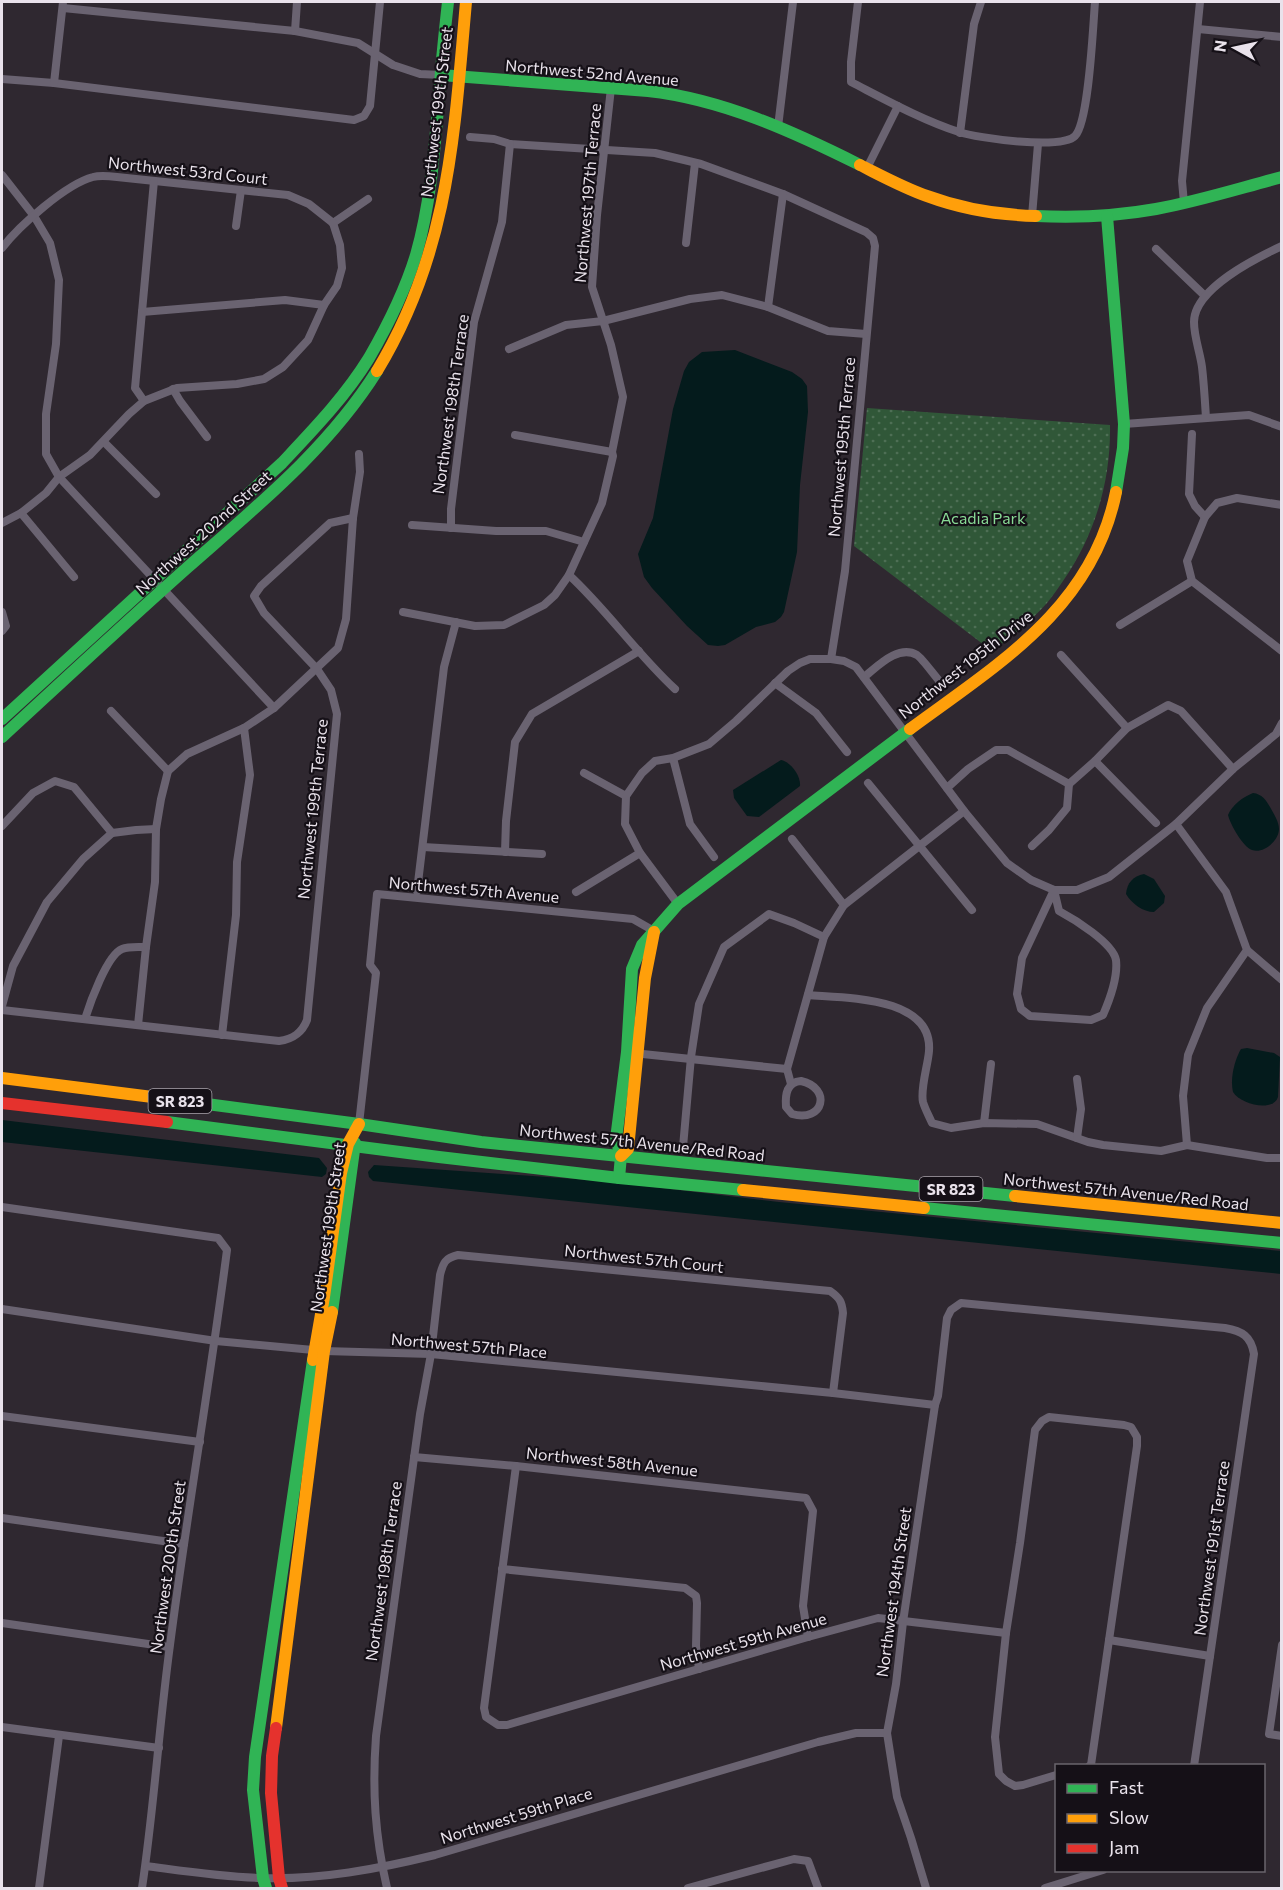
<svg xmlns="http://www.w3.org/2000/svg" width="1283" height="1890" viewBox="0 0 1283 1890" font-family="Commissioner,sans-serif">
<defs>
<pattern id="park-dots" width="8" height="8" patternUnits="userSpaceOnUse" patternTransform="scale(1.5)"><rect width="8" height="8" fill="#305738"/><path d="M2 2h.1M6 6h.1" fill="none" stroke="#4e6f55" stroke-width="1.8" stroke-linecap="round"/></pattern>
</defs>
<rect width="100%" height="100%" fill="#2f2830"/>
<!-- park -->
<path fill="url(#park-dots)" d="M 867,408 L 1110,425 C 1111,481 1095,535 1063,581 C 1058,588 1053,596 1047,603 C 1031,621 1012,636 992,651 L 854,546 Z"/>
<!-- water -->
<g fill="#041b1c">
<polygon points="735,350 792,372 802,379 807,386 808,412 800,485 797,552 784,612 781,617 775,622 756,627 725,645 718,646 708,645 687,626 652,588 644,577 638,554 653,518 673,409 684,371 689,362 702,352"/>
<path d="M 781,760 C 791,762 801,776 800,786 L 759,817 L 747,816 L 734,798 L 733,790 Z"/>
<path d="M 1253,793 C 1262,794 1266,800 1270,807 C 1274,814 1279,822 1279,829 C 1279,841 1263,854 1252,850 C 1243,847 1230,824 1228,815 C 1232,805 1243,797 1253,793 Z"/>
<path d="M 1144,874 L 1154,879 L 1165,896 L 1164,903 L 1154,912 C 1143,912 1132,904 1126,894 C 1127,883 1133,876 1144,874 Z"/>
<path d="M 1247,1048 L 1274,1053 L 1280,1057 L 1278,1097 C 1273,1113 1240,1104 1233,1092 C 1230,1079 1234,1061 1241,1049 Z"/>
<polygon points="2,1120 319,1158 327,1168 326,1174 322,1177 2,1142"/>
<polygon points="374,1165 603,1181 779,1202 1281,1251 1281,1274 373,1181 369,1177 368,1172"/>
</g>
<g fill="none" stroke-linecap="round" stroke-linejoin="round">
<!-- street -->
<g stroke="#6a6371" stroke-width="8">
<path d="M 858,2 L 851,62 L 851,82 C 886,100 922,120 959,132 C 977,138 1062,150 1075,136 C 1089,122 1093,26 1095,2"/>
<polyline points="63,8 295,31 358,43 393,65 420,74 441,75"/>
<polyline points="1198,29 1282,37"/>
<polyline points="295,31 297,2"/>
<polyline points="2,79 54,83 354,120 364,116 370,106 380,2"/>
<polyline points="54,83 63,2"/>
<polyline points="778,127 793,2"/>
<polyline points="960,133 974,24 981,2"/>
<polyline points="470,137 494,139 510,144 655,153 701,164 783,194 866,232 873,238 875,246 845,571 831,659"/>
<polyline points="867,168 898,106"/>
<polyline points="2,175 34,216 50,243 59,280 56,344 46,414 46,454 59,477 274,708"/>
<polyline points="1184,203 1182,181 1200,2"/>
<polyline points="1032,216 1038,144"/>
<polyline points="333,223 368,199"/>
<polyline points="236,226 241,190"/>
<polyline points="686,243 695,163"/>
<path d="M 2,248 C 19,226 66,184 93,177 C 100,175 109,176 117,177 L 288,195 L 309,204 L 333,223"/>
<polyline points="1156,249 1204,295"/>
<polyline points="768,307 783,194"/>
<polyline points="142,312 285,300 324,305"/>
<polyline points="509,349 566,325 603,321 690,299 722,295 768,307 828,331 866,334"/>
<polyline points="173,389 180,401 207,437"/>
<polyline points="144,401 135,388 154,181"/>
<path d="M 1206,418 C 1205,402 1204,384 1202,367 C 1200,352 1194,337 1194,322 C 1194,289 1256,258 1282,246"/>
<polyline points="1124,424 1249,415 1282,427"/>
<polyline points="1192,434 1189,494 1195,506 1205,517"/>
<polyline points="515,435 612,452"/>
<polyline points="104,442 156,494"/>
<polyline points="1282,505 1237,498 1217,503 1205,517 1187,561 1192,581 1282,651"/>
<polyline points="21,513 74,577"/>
<polyline points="2,523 21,513 46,493 59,477 90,455 129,414 144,401 177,388 237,384 264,379 283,367 308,340 324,305 337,286 342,268 340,245 333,223"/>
<polyline points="412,525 496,531 546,531 584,542"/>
<polyline points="451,528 451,509 474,322 502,222 510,144"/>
<path d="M 569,575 C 607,610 637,654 675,689"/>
<polyline points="2,612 6,626 2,631"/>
<polyline points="403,612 475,626 504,625 544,605 555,595 569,575 602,503 613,456 612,452 623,397 611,345 592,287 597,215 611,88"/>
<polyline points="1120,625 1192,581"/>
<polyline points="1061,655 1127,728"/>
<path d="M 864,677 C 877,667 898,644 917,655 C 923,659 936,678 942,684"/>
<polyline points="775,683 816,713 847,752"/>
<polyline points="111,711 168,771"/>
<polyline points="673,758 690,824 714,857"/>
<polyline points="1095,761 1156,823"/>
<polyline points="584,773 626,796"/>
<polyline points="868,783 972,910"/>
<polyline points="1069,784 1095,761 1127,728 1168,705 1181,711 1233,769"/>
<polyline points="947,788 968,769 996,750 1008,750 1069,784"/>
<polyline points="1176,824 1226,892 1247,950 1207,1008 1188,1055 1183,1096 1187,1145"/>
<polyline points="2,826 33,793 55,781 74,787 112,833"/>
<polyline points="112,833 136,830 156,829"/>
<polyline points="792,839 844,905"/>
<polyline points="1032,846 1049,830 1067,808 1069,784"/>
<polyline points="423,847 542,854"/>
<polyline points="505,852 506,821 515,742 532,714 639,651"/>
<path d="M 1054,890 L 1059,911 C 1074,919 1113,943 1116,960 C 1118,977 1110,999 1103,1015 L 1091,1020 L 1030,1016 L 1021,1009 L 1017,994 L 1022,958 Z"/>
<polyline points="417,891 444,667 456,622"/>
<polyline points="576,892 640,853"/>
<polyline points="678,904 640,853 625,824 626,796 642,773 655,761 673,758 709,744 736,721 788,671 800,663 810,659 831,659 844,661 856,667 964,811 1007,863 1031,880 1054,890 1077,890 1109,877 1176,824 1233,769 1276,734 1282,723"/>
<polyline points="1247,950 1282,980"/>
<path d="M 808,995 C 845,998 933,996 929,1051 C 928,1065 920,1089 923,1102 C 925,1109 929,1116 932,1123 L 951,1128 L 984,1123 L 1037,1124 L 1088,1142 L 1103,1145 L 1161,1151 L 1187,1145 L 1267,1158 L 1282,1158"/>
<polyline points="2,1006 13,966 47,902 83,859 112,833"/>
<path d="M 2,1010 L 279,1041 C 293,1039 302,1033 307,1020 L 337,714 L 331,690 L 317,669 L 264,613 L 254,596 L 261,586 L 330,523 L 353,518"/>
<path d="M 85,1019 C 90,1003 107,955 122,949 C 129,946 139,947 146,947"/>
<polyline points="138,1025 146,947 155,882 156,829 161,799 168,771 187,754 244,728 274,708 338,648 346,619 353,518 360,472 359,454"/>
<polyline points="222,1035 236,915 237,862 250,775 244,728"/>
<polyline points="633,1053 787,1069"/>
<path d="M 801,1081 C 832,1088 824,1123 792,1114 L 786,1107 C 785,1094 787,1082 801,1081 Z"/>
<polyline points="791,1084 787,1069 824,937 844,905 964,811"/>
<polyline points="984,1123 991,1064"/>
<polyline points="359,1124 376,973 370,965 377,894 633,919 654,931"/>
<polyline points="1077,1138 1081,1109 1077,1079"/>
<polyline points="683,1147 691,1057 699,1004 724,947 769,914 794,923 824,937"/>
<path d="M 2,1207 L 218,1238 L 227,1250 C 210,1382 187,1513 170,1645 C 159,1726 154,1808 142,1888"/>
<polyline points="2,1309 216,1341 324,1351 431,1354 833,1393 935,1405"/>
<polyline points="2,1416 200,1442"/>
<polyline points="414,1457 516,1466 806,1498 813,1511 803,1606 808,1637"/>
<polyline points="516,1466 484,1708 486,1717 498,1725 507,1725 808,1637 878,1618 1006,1633"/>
<polyline points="2,1518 184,1544"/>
<polyline points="502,1569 685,1588 696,1596 697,1603 696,1646 699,1669"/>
<polyline points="2,1623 169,1647"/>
<polyline points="1109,1640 1210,1656"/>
<polyline points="1282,1645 1269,1734 1282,1736"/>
<polyline points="2,1727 159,1748"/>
<polyline points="1056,1775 1023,1785 1015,1786 1006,1781 999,1774 995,1737 1006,1633 1020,1543 1035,1430 1042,1421 1049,1417 1124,1425 1131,1427 1137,1437 1137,1446 1091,1765 1089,1766"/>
<path d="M 146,1866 C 184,1871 222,1877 261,1878 C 320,1880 378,1869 435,1855 L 818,1742 L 856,1733 L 887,1733"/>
<polyline points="39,1888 59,1736"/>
<path d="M 387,1888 C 375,1836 372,1790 376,1736 L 420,1414 L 431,1354 L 440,1275 C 443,1263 445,1258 458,1255 L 830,1291 C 840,1298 842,1302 843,1313 L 833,1393"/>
<polyline points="688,1888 794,1859 808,1861 818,1888"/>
<path d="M 926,1888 L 911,1838 L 897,1797 L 887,1733 L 896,1684 L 903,1622 L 935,1405 L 938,1396 L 947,1318 L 951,1310 L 961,1303 L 1225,1328 C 1242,1331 1251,1336 1254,1354 L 1194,1766"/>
<polyline points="1045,1888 1103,1870"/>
</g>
<!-- fast -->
<g stroke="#30b455" stroke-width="12">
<path d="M 441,75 L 648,91 C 722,99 794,132 860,165"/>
<path d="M 1036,216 C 1076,218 1117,216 1156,209 C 1199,201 1240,188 1282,177"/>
<polyline points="1107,216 1124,424 1123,448 1116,492"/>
<path d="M 2,719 L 282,463 C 313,430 345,397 369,358 C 388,325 405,291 416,255 C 432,199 435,141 440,84 C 442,56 445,29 448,2"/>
<path d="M 2,737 C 64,680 125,623 188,567 C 256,507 328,449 377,371"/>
<polyline points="184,1101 359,1124 481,1142 1015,1196"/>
<polyline points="167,1122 439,1157 619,1178 743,1190"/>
<polyline points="619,1178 621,1156 616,1139 627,1052 632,969 642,945 678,904 910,729"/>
<polyline points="924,1208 1282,1243"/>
<polyline points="332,1312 355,1143"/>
<polyline points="266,1888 263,1878 253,1790 255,1757 313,1360"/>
</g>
<!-- slow -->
<g stroke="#ff9f0a" stroke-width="12">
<path d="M 860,165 C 882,176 904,188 927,196 C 962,209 1000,215 1036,216"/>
<path d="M 377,371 C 449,252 454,136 466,2"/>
<path d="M 910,729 C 998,664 1093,608 1116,492"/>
<polyline points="2,1078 184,1101"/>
<polyline points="621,1156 628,1149 645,978 654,932"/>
<polyline points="743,1190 924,1208"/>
<polyline points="1015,1196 1282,1223"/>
<polyline points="313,1360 324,1297 341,1173 348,1144 359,1124"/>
<polyline points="276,1728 324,1351 332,1312"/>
</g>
<!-- jam -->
<g stroke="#e5322d" stroke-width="12">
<polyline points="2,1103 167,1122"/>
<polyline points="276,1728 272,1756 271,1793 279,1878 282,1888"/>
</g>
</g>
<g text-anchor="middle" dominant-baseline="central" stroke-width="4.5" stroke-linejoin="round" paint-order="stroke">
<!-- shield labels -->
<g fill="#151017" stroke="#a9a3ab" stroke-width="1.5">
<rect x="148.5" y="1089" width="63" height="24" rx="4.5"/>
<rect x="919.5" y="1177" width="63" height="24" rx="4.5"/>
</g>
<g font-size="15" font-weight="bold" fill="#e9e2eb">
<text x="180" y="1101">SR 823</text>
<text x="951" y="1189">SR 823</text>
</g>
<!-- street labels -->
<g font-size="16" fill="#e9e2eb" stroke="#151017">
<text transform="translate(592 72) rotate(5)">Northwest 52nd Avenue</text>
<text transform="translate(436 112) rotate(-83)">Northwest 199th Street</text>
<text transform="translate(188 170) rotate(6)">Northwest 53rd Court</text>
<text transform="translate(587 193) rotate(-85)">Northwest 197th Terrace</text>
<text transform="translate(450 404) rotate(-82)">Northwest 198th Terrace</text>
<text transform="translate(841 447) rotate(-85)">Northwest 195th Terrace</text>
<text transform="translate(203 532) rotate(-42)">Northwest 202nd Street</text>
<text transform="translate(965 664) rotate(-38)">Northwest 195th Drive</text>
<text transform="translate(312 809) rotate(-84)">Northwest 199th Terrace</text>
<text transform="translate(474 889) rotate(5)">Northwest 57th Avenue</text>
<text transform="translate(642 1142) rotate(6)">Northwest 57th Avenue/Red Road</text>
<text transform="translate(1126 1191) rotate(6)">Northwest 57th Avenue/Red Road</text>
<text transform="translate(327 1227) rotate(-82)">Northwest 199th Street</text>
<text transform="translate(644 1258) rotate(6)">Northwest 57th Court</text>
<text transform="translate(469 1345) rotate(5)">Northwest 57th Place</text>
<text transform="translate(612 1461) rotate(6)">Northwest 58th Avenue</text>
<text transform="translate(1211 1548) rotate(-82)">Northwest 191st Terrace</text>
<text transform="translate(167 1567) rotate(-82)">Northwest 200th Street</text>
<text transform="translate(383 1571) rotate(-82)">Northwest 198th Terrace</text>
<text transform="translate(893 1592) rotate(-82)">Northwest 194th Street</text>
<text transform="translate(743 1641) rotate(-16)">Northwest 59th Avenue</text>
<text transform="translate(516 1815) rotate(-17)">Northwest 59th Place</text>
</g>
<!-- park labels -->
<g font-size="16" fill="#88d995" stroke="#151017">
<text x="983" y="517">Acadia Park</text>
</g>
</g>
<!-- border -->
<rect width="1283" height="1890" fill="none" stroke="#e9e2eb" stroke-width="6"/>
<!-- legend -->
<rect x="1055" y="1764" width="210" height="108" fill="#151017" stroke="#6a646c" stroke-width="1.5"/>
<rect x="1067" y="1784" width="30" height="9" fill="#30b455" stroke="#6a646c" stroke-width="1.5"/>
<text x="1109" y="1794" font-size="18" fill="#e9e2eb">Fast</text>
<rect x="1067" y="1814" width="30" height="9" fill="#ff9f0a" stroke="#6a646c" stroke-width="1.5"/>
<text x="1109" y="1824" font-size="18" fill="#e9e2eb">Slow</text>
<rect x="1067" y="1844" width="30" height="9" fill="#e5322d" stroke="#6a646c" stroke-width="1.5"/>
<text x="1109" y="1854" font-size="18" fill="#e9e2eb">Jam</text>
<!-- north arrow -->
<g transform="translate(1235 48) rotate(278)" stroke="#151017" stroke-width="4.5" paint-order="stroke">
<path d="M0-4.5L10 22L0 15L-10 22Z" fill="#e9e2eb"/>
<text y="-9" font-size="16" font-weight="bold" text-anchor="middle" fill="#e9e2eb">N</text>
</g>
</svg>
